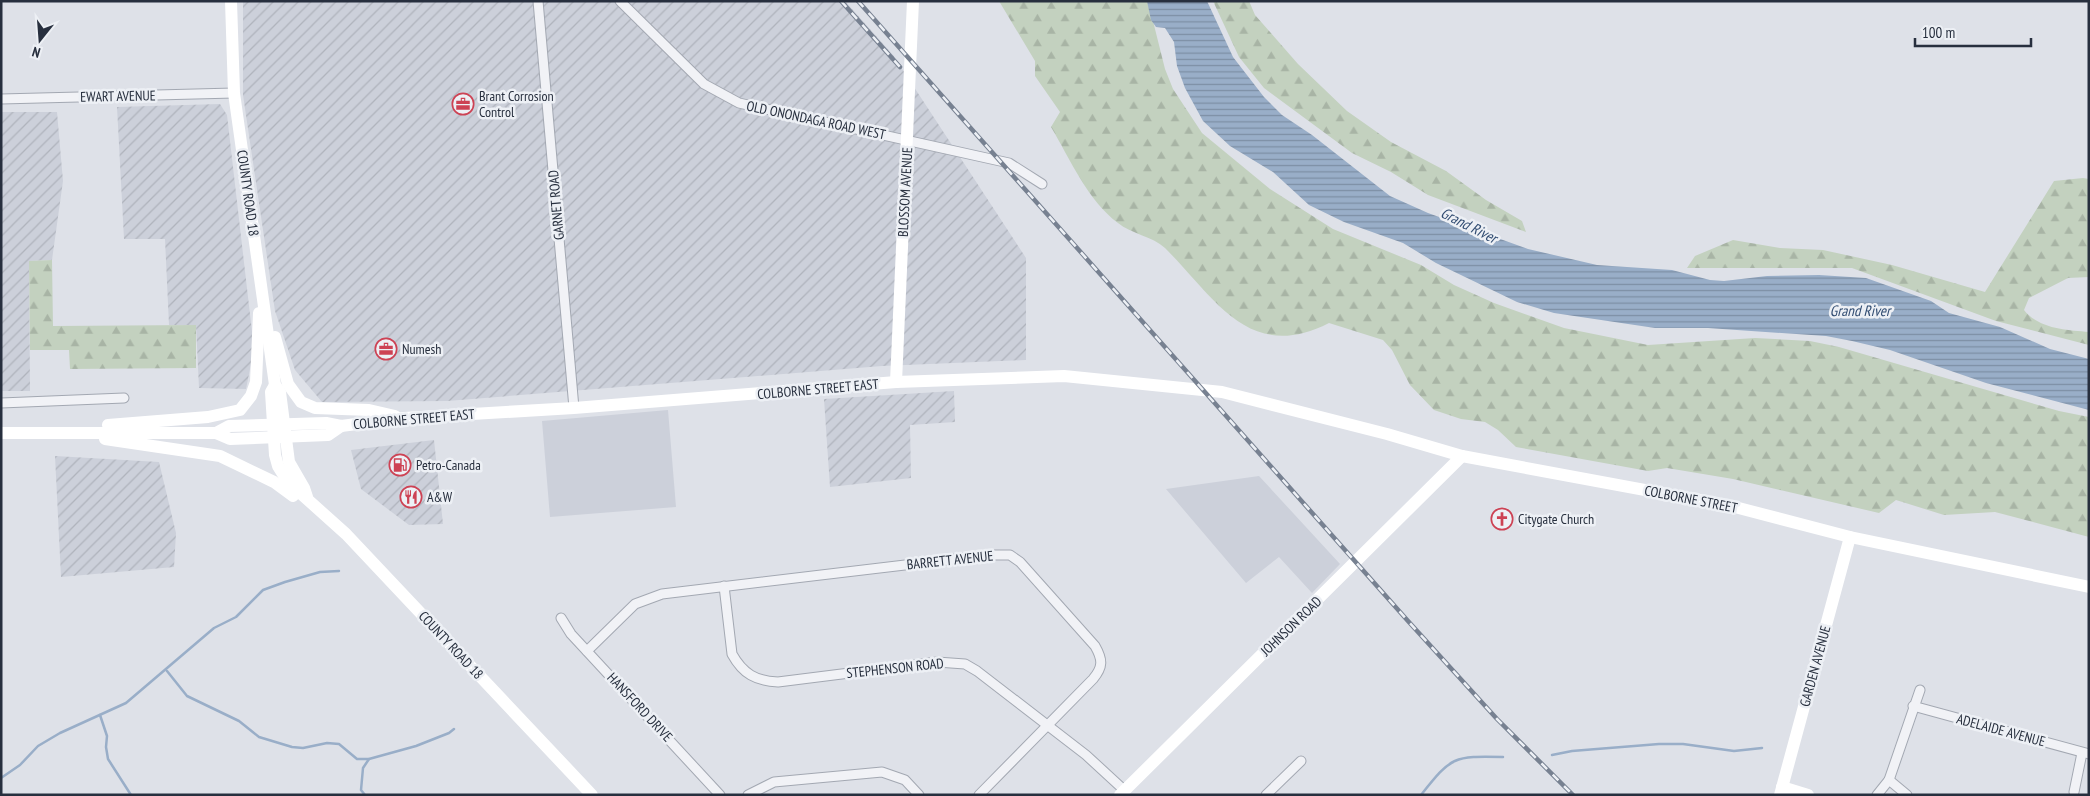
<svg xmlns="http://www.w3.org/2000/svg" width="2090" height="796" viewBox="0 0 2090 796" font-family="'PT Sans Narrow',sans-serif">
<defs>
<pattern id="industrial-furrows" width="10" height="10" patternUnits="userSpaceOnUse" patternTransform="scale(1.25)"><rect width="10" height="10" fill="#ccd0da"/><path d="M-1 1l2-2M0 10L10 0M9 11l2-2" fill="none" stroke="#afb3bc"/></pattern>
<pattern id="forest-firs" width="22" height="20" patternUnits="userSpaceOnUse" patternTransform="scale(1.25)"><rect width="22" height="20" fill="#c3d1bf"/><path d="M5 1l3.5 6h-7zM16 11l3.5 6h-7z" fill="#a8b4a5"/></pattern>
<pattern id="water-rules" width="6" height="5" patternUnits="userSpaceOnUse" patternTransform="scale(1.25)"><rect width="6" height="5" fill="#99aec8"/><path d="M0 2.5h6" fill="none" stroke="#7d8ea4"/></pattern>
</defs>
<rect width="100%" height="100%" fill="#dee1e8"/>
<!-- built -->
<g fill="#ccd0da">
<polygon points="668,410 676,507 550,517 542,421"/>
<polygon points="1259,476 1340,564 1312,593 1279,557 1246,583 1166,489"/>
</g>
<!-- industrial -->
<g fill="url(#industrial-furrows)">
<polygon points="243,1 845,1 893,55 1026,258 1026,360 882,366 447,401 322,402 295,370 275,311 243,95"/>
<polygon points="220,104 227,115 254,349 246,389 199,388 196,325 169,325 165,239 124,239 117,107"/>
<polygon points="1,112 57,112 63,181 52,260 29,261 30,391 1,391"/>
<polygon points="954,391 955,422 910,425 911,478 830,487 824,399"/>
<polygon points="434,440 443,524 409,525 361,489 351,450"/>
<polygon points="55,456 159,462 176,533 174,567 61,577"/>
</g>
<!-- forest -->
<g fill="url(#forest-firs)">
<path d="M 999,1 L 1148,1 L 1165,69 L 1173,89 L 1202,133 L 1270,189 L 1333,229 L 1421,265 L 1454,285 L 1494,303 L 1564,328 L 1648,345 L 1755,338 L 1810,341 L 1839,347 L 2059,411 L 2089,417 L 2089,537 L 1995,512 L 1944,515 L 1896,500 L 1879,513 L 1733,479 L 1667,468 L 1648,471 L 1516,447 L 1498,430 L 1485,422 L 1461,419 L 1434,410 L 1410,385 L 1392,350 L 1383,340 L 1329,323 C 1249,364 1215,298 1165,248 C 1152,236 1131,234 1118,223 C 1088,201 1070,159 1051,127 L 1060,112 L 1035,76 L 1035,61 Z"/>
<polygon points="1213,1 1249,1 1255,15 1298,64 1347,111 1391,142 1446,171 1486,200 1522,221 1526,232 1428,195 1391,172 1352,153 1264,88 1239,57"/>
<path d="M 2083,178 L 2089,179 L 2089,277 L 2068,278 L 2029,298 L 2024,310 C 2039,329 2066,330 2089,332 L 2089,345 L 1996,321 L 1852,268 L 1687,268 L 1695,256 L 1733,240 L 1780,248 L 1823,250 L 1892,265 L 1985,292 L 2054,181 Z"/>
<polygon points="52,260 53,326 196,325 196,368 70,369 69,350 30,350 29,261"/>
</g>
<!-- water -->
<polygon fill="url(#water-rules)" points="1147,1 1207,1 1233,57 1264,97 1282,115 1312,135 1390,196 1428,213 1528,249 1597,265 1672,270 1710,280 1724,281 1767,276 1819,275 1866,278 1931,301 1949,313 2000,327 2050,349 2089,359 2089,410 1986,383 1890,350 1852,341 1826,336 1708,328 1655,328 1554,313 1517,302 1436,263 1403,243 1344,222 1309,205 1273,172 1230,146 1203,121 1185,88 1177,66 1174,42 1165,28 1156,27 1151,20"/>
<g fill="none" stroke-linecap="round" stroke-linejoin="round">
<!-- stream -->
<g stroke="#99aec8" stroke-width="2.5">
<polyline points="167,671 187,696 239,721 259,737 292,747 303,748 327,743 339,744 357,759 369,759 416,746 449,733 454,729"/>
<polyline points="100,715 107,736 106,747 108,759 131,795"/>
<polyline points="1552,755 1572,751 1659,744 1683,744 1734,751 1762,748"/>
<polyline points="1,778 20,765 38,746 60,733 126,703 214,628 236,617 263,590 285,582 320,572 339,571"/>
<polyline points="365,795 361,790 363,768 369,759"/>
<path d="M 1421,795 C 1452,756 1453,756 1503,757"/>
</g>
<!-- street casing -->
<g stroke="#a3a8b2" stroke-width="11">
<g id="street">
<polyline points="538,1 574,408"/>
<polyline points="620,1 704,84 739,103 1009,163 1042,184"/>
<polyline points="1,99 234,93"/>
<polyline points="1,403 124,398"/>
<path d="M 724,586 L 732,654 C 743,674 756,681 778,682 L 937,662 L 965,664 L 977,671 L 1086,755 L 1124,790"/>
<polyline points="561,618 571,634 720,795"/>
<path d="M 587,651 L 635,604 L 662,594 L 989,555 L 1010,555 L 1020,562 L 1095,646 C 1103,660 1103,667 1093,679 L 979,795"/>
<polyline points="1913,706 2089,754"/>
<polyline points="1889,780 1907,795"/>
<polyline points="2074,792 2082,753"/>
<polyline points="748,795 774,782 882,772 905,780 919,795"/>
<polyline points="1266,795 1301,761"/>
<polyline points="1877,795 1889,780 1920,690"/>
</g>
</g>
<!-- street -->
<use href="#street" stroke="#f1f2f6" stroke-width="9"/>
<!-- secondary -->
<g stroke="#fff" stroke-width="12">
<polyline points="231,1 234,93 275,385 280,392 289,462 304,488 307,497"/>
<polyline points="275,337 288,384 301,402 315,408 369,410 395,416"/>
<polyline points="896,382 913,1"/>
<polyline points="275,385 271,392 275,455 278,466 288,482 346,534 592,795"/>
<polyline points="108,425 208,417 240,410 251,396 256,382 259,313"/>
<polyline points="1,433 216,433 230,439 328,435 341,426"/>
<polyline points="216,433 229,426 326,423 341,426 404,418 574,408 896,382 1064,376 1222,392 1387,434 1462,456 1731,506 1850,537 2089,587"/>
<polyline points="105,439 220,456 274,482 293,496"/>
<polyline points="1782,787 1808,795"/>
<polyline points="1120,795 1462,456"/>
<polyline points="1780,795 1850,537"/>
</g>
<!-- rail casing -->
<g stroke="#778191" stroke-width="4.5">
<g id="rail">
<polyline points="841,1 900,67"/>
<polyline points="858,1 1408,621 1497,719 1573,795"/>
</g>
</g>
<!-- rail -->
<use href="#rail" stroke="#edf0f5" stroke-width="2.5" stroke-dasharray="8" stroke-linecap="butt"/>
</g>
<!-- icons -->
<defs>
<g id="office-ring" transform="scale(1.125)"><circle r="9.5" fill="#edf0f5" stroke="#cd4254" stroke-width="1.5"/><path d="M-6-3h4V-5.5h4V-3h4V5H-6ZM-1-4.5V-3h2v-1.5ZM-6 0V1H6V0Z" fill="#cd4254"/></g>
<g id="fuel-ring" transform="scale(1.125)"><circle r="9.5" fill="#edf0f5" stroke="#cd4254" stroke-width="1.5"/><path d="M-5.5-6h7V0h2V4h1.3V-2.5L3-4.5l.8-.8L6-3V5H2.5V1h-1V6h-7ZM-4.2-4.7v3.2H.2V-4.7Z" fill="#cd4254"/></g>
<g id="restaurant-ring" transform="scale(1.125)"><circle r="9.5" fill="#edf0f5" stroke="#cd4254" stroke-width="1.5"/><path d="M-5-6h1v4h1v-4h1v4h1v-4h1v5L-1.5 .5V6h-2V.5L-5-1ZM5-6V6H3V1.5H1.5Q1.5-4 5-6Z" fill="#cd4254"/></g>
<g id="church-ring" transform="scale(1.125)"><circle r="9.5" fill="#edf0f5" stroke="#cd4254" stroke-width="1.5"/><path d="M-1.2-6h2.4v3.5h3.3v2.4h-3.3V6h-2.4V-.1h-3.3v-2.4h3.3Z" fill="#cd4254"/></g>
</defs>
<g fill-rule="evenodd">
<use href="#office-ring" x="463" y="104"/>
<use href="#office-ring" x="386" y="349"/>
<use href="#fuel-ring" x="400" y="465"/>
<use href="#restaurant-ring" x="411" y="497"/>
<use href="#church-ring" x="1502" y="519"/>
</g>
<g text-anchor="middle" dominant-baseline="central" stroke-width="5" stroke-linejoin="round" paint-order="stroke">
<!-- street labels -->
<g font-size="14" fill="#272f3e" stroke="#edf0f5">
<text transform="translate(118 96) rotate(-1)">EWART AVENUE</text>
<text transform="translate(816 120) rotate(12)">OLD ONONDAGA ROAD WEST</text>
<text transform="translate(905 192) rotate(-87)">BLOSSOM AVENUE</text>
<text transform="translate(248 193) rotate(82)">COUNTY ROAD 18</text>
<text transform="translate(556 205) rotate(-95)">GARNET ROAD</text>
<text transform="translate(818 389) rotate(-5)">COLBORNE STREET EAST</text>
<text transform="translate(414 419) rotate(-5)">COLBORNE STREET EAST</text>
<text transform="translate(1691 499) rotate(11)">COLBORNE STREET</text>
<text transform="translate(950 560) rotate(-6)">BARRETT AVENUE</text>
<text transform="translate(1291 626) rotate(-44)">JOHNSON ROAD</text>
<text transform="translate(451 645) rotate(47)">COUNTY ROAD 18</text>
<text transform="translate(1815 666) rotate(-75)">GARDEN AVENUE</text>
<text transform="translate(895 668) rotate(-6)">STEPHENSON ROAD</text>
<text transform="translate(640 707) rotate(47)">HANSFORD DRIVE</text>
<text transform="translate(2001 730) rotate(15)">ADELAIDE AVENUE</text>
</g>
<!-- poi labels -->
<g font-size="14" fill="#272f3e" stroke="#edf0f5" text-anchor="start">
<text x="479" y="96">Brant Corrosion<tspan x="479" dy="16">Control</tspan></text>
<text x="402" y="349">Numesh</text>
<text x="416" y="465">Petro-Canada</text>
<text x="427" y="497">A&amp;W</text>
<text x="1518" y="519">Citygate Church</text>
</g>
<!-- water labels -->
<g font-size="15" font-style="italic" fill="#324d72" stroke="#edf0f5">
<text transform="translate(1469 225) rotate(27)">Grand River</text>
<text x="1860" y="310">Grand River</text>
</g>
</g>
<!-- border -->
<rect width="2090" height="796" fill="none" stroke="#272f3e" stroke-width="5"/>
<!-- north arrow -->
<g transform="translate(40 40) rotate(197)" stroke="#edf0f5" stroke-width="4" paint-order="stroke">
<path d="M0-4L9 19L0 12L-9 19Z" fill="#272f3e"/>
<text y="-8" font-size="14" font-weight="bold" text-anchor="middle" fill="#272f3e">N</text>
</g>
<!-- scale -->
<path d="M1915 38v8h116v-8" fill="none" stroke="#272f3e" stroke-width="2.5"/>
<text x="1922" y="38" font-size="15" fill="#272f3e" stroke="#edf0f5" stroke-width="4" paint-order="stroke">100 m</text>
</svg>
